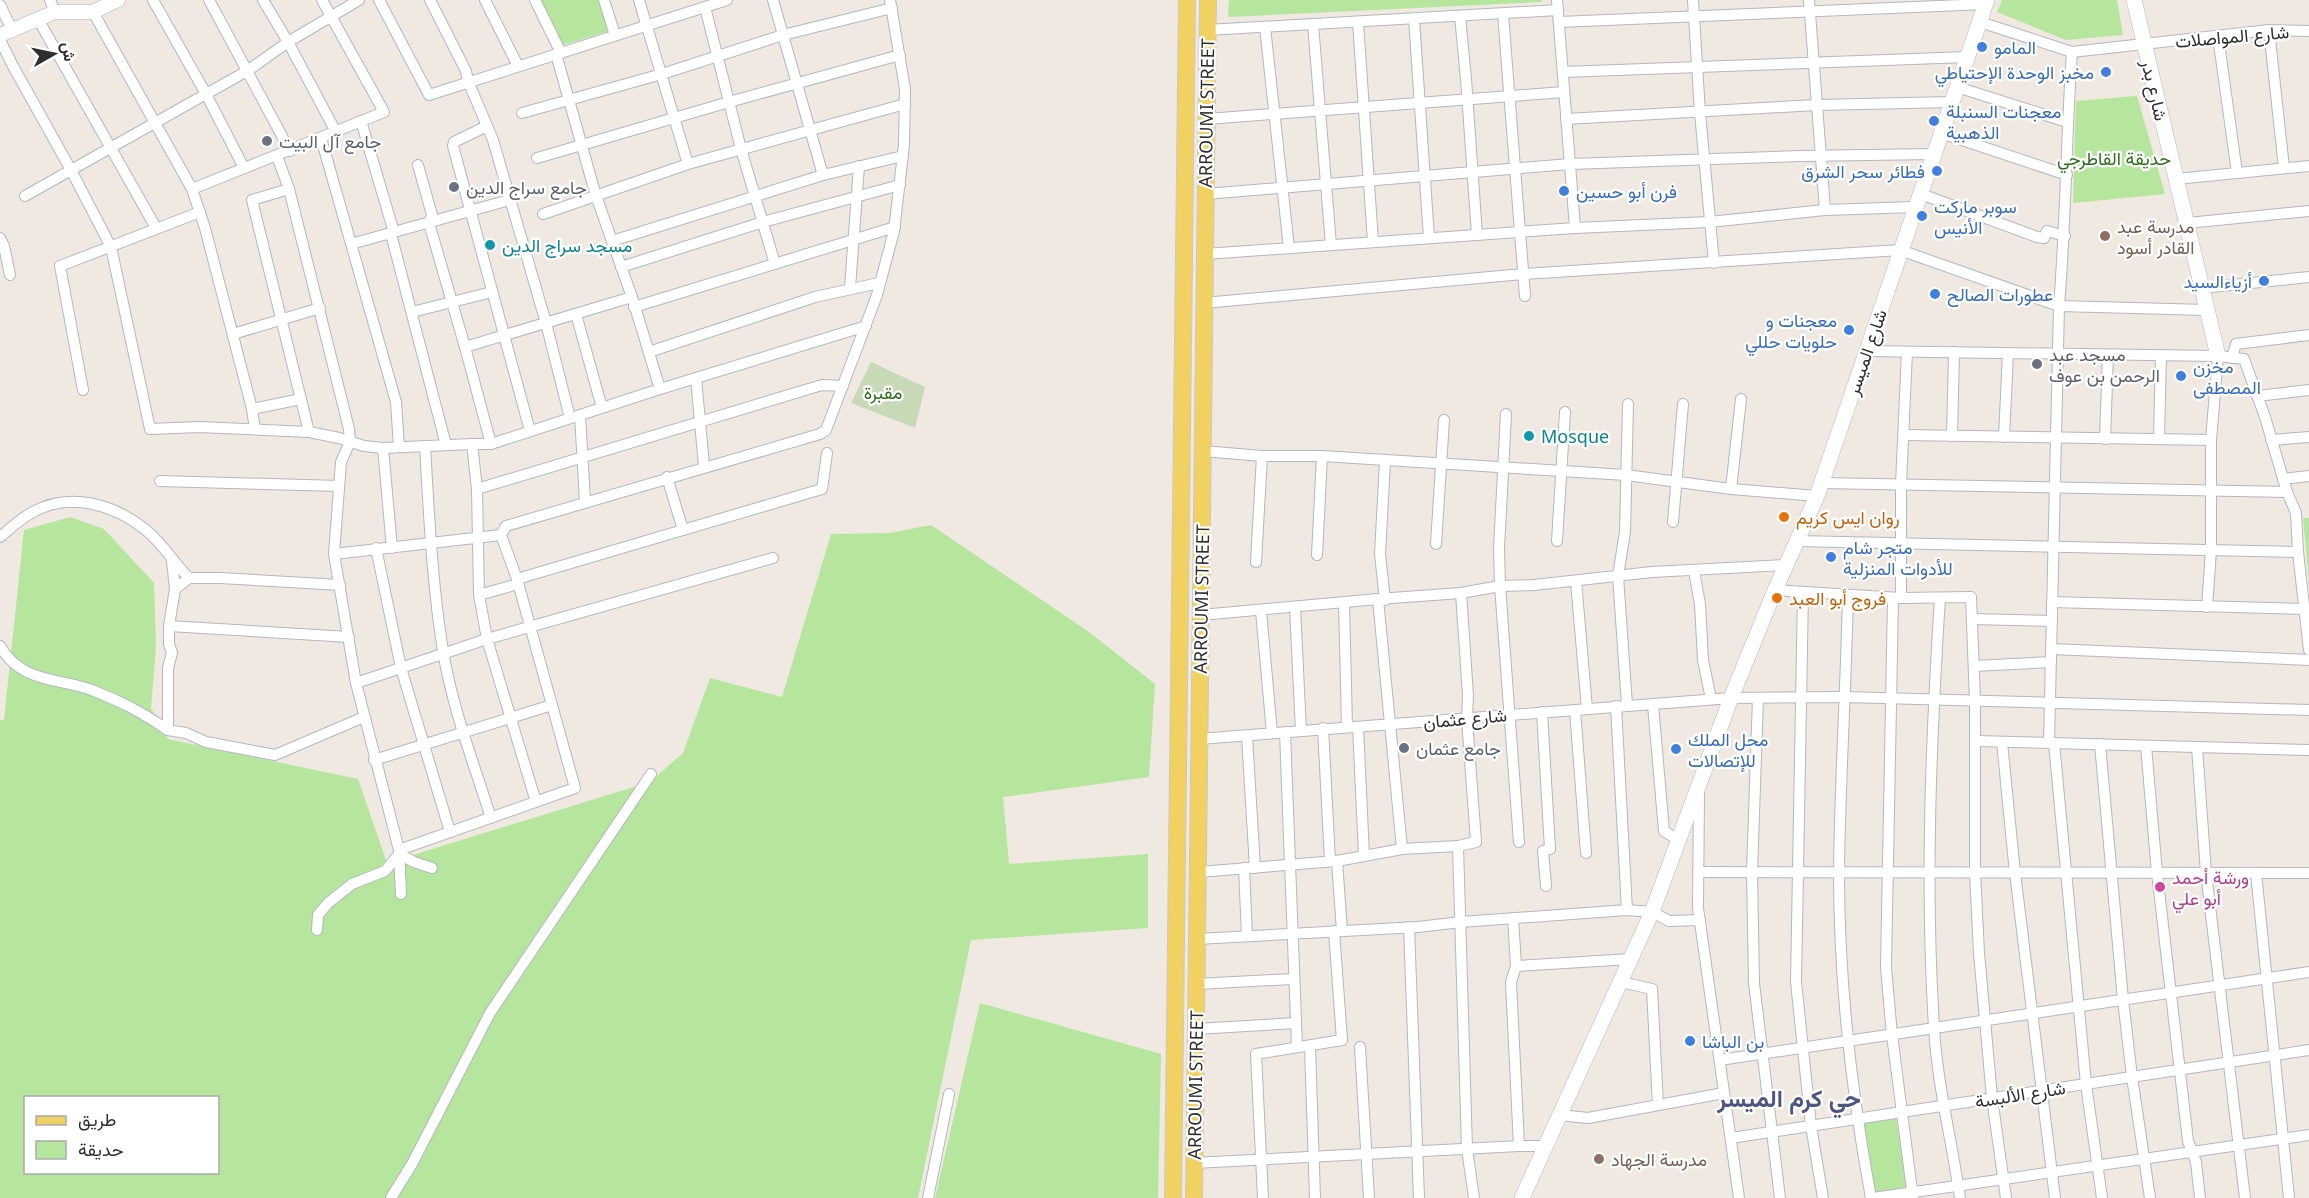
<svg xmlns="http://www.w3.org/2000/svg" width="2309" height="1198" viewBox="0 0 2309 1198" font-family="'Noto Sans',Vazirmatn,sans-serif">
<rect width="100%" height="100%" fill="#efe9e1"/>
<!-- green -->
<g fill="#b6e59e" fill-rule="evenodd">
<polygon points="541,0 599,0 609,31 563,45"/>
<polygon points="1229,0 1542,0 1542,2 1228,17"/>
<polygon points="2002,0 2117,0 2123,35 2066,40 1997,12"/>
<polygon points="2137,96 2165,194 2073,203 2076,101"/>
<path d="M 70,517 L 104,529 L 154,583 L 156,647 L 151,708 L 168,739 L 358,779 L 387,863 L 650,782 L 683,753 L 710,678 L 782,697 L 831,534 L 890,533 L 931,525 L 1089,632 L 1155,684 L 1149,777 L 1003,797 L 1009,864 L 1148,854 L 1148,928 L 971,940 L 918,1198 L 0,1198 L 0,720 L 4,720 L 24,530 ZM 26,1098 L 218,1098 L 218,1172 L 26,1172 Z"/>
<polygon points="2303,518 2309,518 2309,579"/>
<polygon points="980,1003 1161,1054 1158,1198 935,1198"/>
<polygon points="1896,1118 1907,1187 1874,1192 1862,1122"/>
</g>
<!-- cemetery -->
<polygon fill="#c8d9b8" points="871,362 925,387 915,428 851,403"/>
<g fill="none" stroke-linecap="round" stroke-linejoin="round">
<!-- minor casing -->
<g stroke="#b4b7c1" stroke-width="12">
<g id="minor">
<polyline points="50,0 55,12"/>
<polyline points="153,0 206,94 244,168"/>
<polyline points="209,0 290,151"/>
<polyline points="263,0 288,42 336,132"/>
<polyline points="379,0 429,95 727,0"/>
<polyline points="430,0 466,71 468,81 493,140 546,323 570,418"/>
<polyline points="485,0 518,66"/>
<polyline points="535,0 561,53"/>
<polyline points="604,0 615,35"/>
<polyline points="639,0 688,164"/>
<polyline points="773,0 823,175"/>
<polyline points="1557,0 1575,228"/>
<polyline points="1693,0 1700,113 1714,263"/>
<polyline points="1809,0 1825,210"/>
<polyline points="0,5 12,30"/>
<polyline points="705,7 741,149 775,264"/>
<polyline points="93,12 192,189 205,228 252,409 255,429"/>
<polyline points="1503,14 1525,296"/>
<polyline points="1460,16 1466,79 1477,235"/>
<polyline points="38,19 156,228"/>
<polyline points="1414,19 1429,238"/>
<polyline points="1358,22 1373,242"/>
<polyline points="1559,22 1986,4"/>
<polyline points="1980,22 2072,52 2269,30 2309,31"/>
<polyline points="1313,24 1331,245"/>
<polyline points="1265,27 1289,248"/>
<polyline points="1207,30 1558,10"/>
<polyline points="2269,30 2284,168"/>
<polyline points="2218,36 2237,173"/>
<polyline points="0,40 14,68 71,170 111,247 150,429 199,427 309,432 339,438 364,446 383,448 472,444"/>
<polyline points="556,54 596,196 632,297"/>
<polyline points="1563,72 1967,57"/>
<polyline points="1957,87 2067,122"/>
<polyline points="522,113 662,74 783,35 892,8"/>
<polyline points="1207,119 1564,92"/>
<polyline points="1566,119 1816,105 1952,102"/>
<polyline points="361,121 393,229 391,234 446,445"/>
<polyline points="487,126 454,142 453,146 530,431"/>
<polyline points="1941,133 2067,175"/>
<polyline points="321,138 396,402 399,447"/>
<polyline points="277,156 289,189 349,429 350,442 341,462 334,554 356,683 399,850 401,894"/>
<polyline points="537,158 729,102 900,55"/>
<polyline points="418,165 432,215 429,223 465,347"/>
<polyline points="2176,179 2309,166"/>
<polyline points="192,189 384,112 322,0"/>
<polyline points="289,189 252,200 309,432"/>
<polyline points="1206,194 1570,164 1800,156 1934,154"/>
<polyline points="1921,194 2037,237 2044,238 2047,231 2065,236"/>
<polyline points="25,196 206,94 247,71 288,42 359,0"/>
<polyline points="543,214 688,164 905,104"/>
<polyline points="2188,223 2309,211"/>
<polyline points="0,238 4,246 10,275"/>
<polyline points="612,241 823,175 903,156"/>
<polyline points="351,244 509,200"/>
<polyline points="1205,254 1575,228 1709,222 1825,210 1915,207"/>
<polyline points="621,267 763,222 900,185"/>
<polyline points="850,288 859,166"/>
<polyline points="2202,288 2309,277"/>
<polyline points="1204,303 1523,274 1900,250 2059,306 2207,310"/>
<polyline points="634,307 895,227"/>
<polyline points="412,312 492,292"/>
<polyline points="576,314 602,408"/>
<polyline points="233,334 320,308"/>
<polyline points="1866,351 2218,356 2244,359 2265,417 2287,492 2296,513 2298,552 2309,650"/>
<polyline points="649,352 815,297 879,283"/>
<polyline points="2232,358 2236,344 2309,335"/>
<polyline points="696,378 704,466"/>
<polyline points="83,390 60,266 200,212"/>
<polyline points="2257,396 2309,390"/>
<polyline points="252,409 301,399"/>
<polyline points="1506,414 1499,548 1500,586 1519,842"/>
<polyline points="580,415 585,501"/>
<polyline points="1904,435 2211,440"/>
<polyline points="1952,436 1954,352"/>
<polyline points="2004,437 2008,353"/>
<polyline points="2105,439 2108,355"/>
<polyline points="2159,439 2161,355"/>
<polyline points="2271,440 2309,437"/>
<polyline points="491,444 465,347 632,297 660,389"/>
<path d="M 425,446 C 429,514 432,583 443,651 C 452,707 474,764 491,818"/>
<polyline points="383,448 392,548"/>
<polyline points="1203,451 1262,456 1322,456 1626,475 1731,489 1817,496"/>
<polyline points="1385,461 1380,554 1385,600"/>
<polyline points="667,477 683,530"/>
<polyline points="2283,479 2309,476"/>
<polyline points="160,481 339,486"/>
<polyline points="1822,483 2287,492"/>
<polyline points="477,489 822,385 843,386"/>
<polyline points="1731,489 1741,399"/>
<polyline points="1673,522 1683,404"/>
<path d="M 0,537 C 11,528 21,518 33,512 C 71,491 115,505 146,530 C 163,544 174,563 189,578 L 220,578 L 340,585"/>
<polyline points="1557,541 1565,412"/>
<polyline points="1797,541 2298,552"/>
<polyline points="1436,544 1444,420"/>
<polyline points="376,548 401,668 450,832"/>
<polyline points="334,554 501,535"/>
<polyline points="1317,555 1322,456"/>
<polyline points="172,561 175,589"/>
<polyline points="1256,562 1262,456"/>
<polyline points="1694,571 1700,604 1703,660 1711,699"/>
<polyline points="189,578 175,589 169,626 169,644 172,653 168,668 168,730 186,733 206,742 275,755 364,717"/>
<polyline points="517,579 822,489 827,453"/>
<polyline points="1576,581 1587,709"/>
<polyline points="1775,590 1901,598 1971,597 1975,701 1975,873 1979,953 1992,1098 2006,1198"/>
<polyline points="1803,592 1796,982 1811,1126 1823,1198"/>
<polyline points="479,595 518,584"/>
<path d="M 1848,595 C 1846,687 1840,780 1839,872 C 1839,982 1851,1090 1871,1198"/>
<polyline points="1893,598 1886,968 1892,1035 1913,1198"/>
<polyline points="1901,598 1901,484 1907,352"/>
<path d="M 1940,598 C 1931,740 1925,884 1934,1027 C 1937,1084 1952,1141 1960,1198"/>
<polyline points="1378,599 1402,849"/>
<polyline points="2052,602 2304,609"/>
<polyline points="1344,603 1347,727"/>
<polyline points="1295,607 1301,731"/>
<polyline points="2207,607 2211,550 2211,440 2218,356"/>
<polyline points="1261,611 1272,733"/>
<polyline points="1201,615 1378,599 1461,593 1500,586 1534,585 1652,572 1786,565"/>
<polyline points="1972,619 2052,621"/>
<polyline points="169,626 349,637"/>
<path d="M 0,646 C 20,682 56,678 89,689 C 120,701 140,711 168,730"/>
<polyline points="2051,649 2309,660"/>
<polyline points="1974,666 2051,662"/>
<polyline points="356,683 487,639 773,558"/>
<polyline points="1758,698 1752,872 1754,983 1780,1198"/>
<polyline points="1627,705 1618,576 1625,532 1628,404"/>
<polyline points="1653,705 1664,831 1678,840"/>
<polyline points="1616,706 1627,910"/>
<polyline points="1575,710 1586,853"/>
<polyline points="1542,712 1550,849 1543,851 1546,886"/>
<polyline points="1358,727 1364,855"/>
<polyline points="1323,728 1330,861"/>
<polyline points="1285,732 1297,1047"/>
<polyline points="1247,736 1255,868"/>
<polyline points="1199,739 1731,698 1845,697 2309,710"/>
<polyline points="1976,741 2309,750"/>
<polyline points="2002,742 2015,873 2055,1198"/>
<path d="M 2049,743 L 2059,306 C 2066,221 2066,137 2072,52"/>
<polyline points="2054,743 2086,1084 2102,1198"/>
<polyline points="2100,744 2123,1000 2132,1077 2150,1198"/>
<polyline points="2146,746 2157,873 2188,1141 2196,1162 2200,1198"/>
<polyline points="2197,747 2206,873 2245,1198"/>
<polyline points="374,760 552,705"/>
<polyline points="1699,793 1698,908 1739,1198"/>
<polyline points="536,802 487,639 479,595 477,489 472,444 491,444 660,389 866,326"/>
<polyline points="1458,846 1467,1149 1474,1198"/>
<polyline points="399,850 575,788 517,579 501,535 506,526 820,434 826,430 877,295 894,231 904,145 905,89 890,0"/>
<polyline points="1337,861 1342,931"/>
<polyline points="1244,868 1247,936"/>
<polyline points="1198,872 1337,861 1402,849 1458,846 1476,842 1467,719 1468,695 1461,593"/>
<polyline points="1698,872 2309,873"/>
<polyline points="2256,873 2289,1198"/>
<polyline points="1513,918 1516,966 1511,982 1519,1146"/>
<polyline points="1409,927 1419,1198"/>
<polyline points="317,930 318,915 328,903 352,884 385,871 399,854 414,862 432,868"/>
<polyline points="1197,939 1418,927 1461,922 1627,910 1652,912 1669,921 1700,920"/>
<polyline points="1516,966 1631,959"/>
<polyline points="1621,982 1652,989 1658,1105"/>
<polyline points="1196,984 1293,979"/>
<polyline points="1196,1029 1295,1023"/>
<polyline points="1310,1047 1315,1198"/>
<polyline points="1360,1047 1369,1198"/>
<polyline points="1720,1060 2309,972"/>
<polyline points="1560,1115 1588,1118 1724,1093"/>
<polyline points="1731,1138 2309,1050"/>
<polyline points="1194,1163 1519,1146 1546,1146"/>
<polyline points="391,1198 412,1164 490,1013 651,774"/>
<polyline points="928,1198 949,1094"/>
<polyline points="1263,1198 1256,1054 1342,1040 1334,931"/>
<polyline points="1873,1198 2309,1135"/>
</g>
</g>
<!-- tertiary casing -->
<g stroke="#b4b7c1" stroke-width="15">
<polyline id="tertiary" points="0,35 55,12 93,12 118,0"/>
</g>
<!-- secondary casing -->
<g stroke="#b4b7c1" stroke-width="16">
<g id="secondary">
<polyline points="2134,0 2218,356"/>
<polyline points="1522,1198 1652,912 1731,698 1775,590 1817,496 1987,0"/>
</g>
</g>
<!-- primary casing -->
<g stroke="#c9c9c9" stroke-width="18">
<g id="primary">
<polyline points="1173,1198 1187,0"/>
<polyline points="1194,1198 1208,0"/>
</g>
</g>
<!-- minor -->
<use href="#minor" stroke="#fff" stroke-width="10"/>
<!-- tertiary -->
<use href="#tertiary" stroke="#fff" stroke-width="14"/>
<!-- secondary -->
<use href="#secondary" stroke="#fff" stroke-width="15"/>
<!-- primary -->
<use href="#primary" stroke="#f2d163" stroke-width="16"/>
</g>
<!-- markers -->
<g fill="#3f7fe0" stroke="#fff" stroke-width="2">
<circle cx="1982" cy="47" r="6"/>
<circle cx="2106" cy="72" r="6"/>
<circle cx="1934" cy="121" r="6"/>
<circle cx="1937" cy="171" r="6"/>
<circle cx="1564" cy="191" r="6"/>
<circle cx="1922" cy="216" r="6"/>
<circle cx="2264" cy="281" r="6"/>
<circle cx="1935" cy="294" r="6"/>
<circle cx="1849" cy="330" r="6"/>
<circle cx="2181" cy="376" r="6"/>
<circle cx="1831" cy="557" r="6"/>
<circle cx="1676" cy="749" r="6"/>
<circle cx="1690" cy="1041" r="6"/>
</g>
<g fill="#6b7280" stroke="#fff" stroke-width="2">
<circle cx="267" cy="141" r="6"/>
<circle cx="454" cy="187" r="6"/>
<circle cx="2037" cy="364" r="6"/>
<circle cx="1404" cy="748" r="6"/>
</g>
<g fill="#8d6e63" stroke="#fff" stroke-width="2">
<circle cx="2105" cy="236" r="6"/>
<circle cx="1599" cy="1159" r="6"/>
</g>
<g fill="#0f9aa8" stroke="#fff" stroke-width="2">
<circle cx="490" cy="245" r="6"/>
<circle cx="1529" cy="436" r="6"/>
</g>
<g fill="#e8710a" stroke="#fff" stroke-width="2">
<circle cx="1784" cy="517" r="6"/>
<circle cx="1777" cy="598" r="6"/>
</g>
<circle fill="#d1479c" stroke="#fff" stroke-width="2" cx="2160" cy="887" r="6"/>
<g text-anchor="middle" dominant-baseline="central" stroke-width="4.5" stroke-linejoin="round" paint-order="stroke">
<!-- street labels -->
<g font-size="18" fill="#2e2e2e" stroke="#fff">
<text transform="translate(2232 36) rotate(-5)">شارع المواصلات</text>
<text transform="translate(2155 90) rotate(77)">شارع بدر</text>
<text transform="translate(1206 113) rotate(-89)">ARROUMI STREET</text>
<text transform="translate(1866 352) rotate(-71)">شارع الميسر</text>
<text transform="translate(1201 599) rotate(-89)">ARROUMI STREET</text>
<text transform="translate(1465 718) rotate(-5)">شارع عثمان</text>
<text transform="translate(1195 1085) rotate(-89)">ARROUMI STREET</text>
<text transform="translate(2020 1094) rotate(-9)">شارع الألبسة</text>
</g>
<!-- shop labels -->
<g font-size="18" fill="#366cbe" stroke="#fff" text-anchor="start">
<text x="1994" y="47">المامو</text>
<text x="2094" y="72" text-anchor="end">مخبز الوحدة الإحتياطي</text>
<text x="1946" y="111">معجنات السنبلة<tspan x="1946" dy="21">الذهبية</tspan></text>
<text x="1925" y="171" text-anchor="end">فطائر سحر الشرق</text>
<text x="1576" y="191">فرن أبو حسين</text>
<text x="1934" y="206">سوبر ماركت<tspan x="1934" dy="21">الأنيس</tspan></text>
<text x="2252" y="281" text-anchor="end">أزياءالسيد</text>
<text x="1947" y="294">عطورات الصالح</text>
<text x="1837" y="320" text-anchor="end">معجنات و<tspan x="1837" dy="21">حلويات حللي</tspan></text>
<text x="2193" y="366">مخزن<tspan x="2193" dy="21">المصطفى</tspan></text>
<text x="1843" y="547">متجر شام<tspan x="1843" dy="21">للأدوات المنزلية</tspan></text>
<text x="1688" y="739">محل الملك<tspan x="1688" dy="21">للإتصالات</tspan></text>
<text x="1702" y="1041">بن الباشا</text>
</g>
<!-- worship labels -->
<g font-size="18" fill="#5b616d" stroke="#fff" text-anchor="start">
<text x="279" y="141">جامع آل البيت</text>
<text x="466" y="187">جامع سراج الدين</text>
<text x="2049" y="354">مسجد عبد<tspan x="2049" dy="21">الرحمن بن عوف</tspan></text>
<text x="1416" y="748">جامع عثمان</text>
</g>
<!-- park labels -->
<g font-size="18" fill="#2c6e1b" stroke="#fff">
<text x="2114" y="158">حديقة القاطرجي</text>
<text x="883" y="392">مقبرة</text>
</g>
<!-- education labels -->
<g font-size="18" fill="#785e54" stroke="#fff" text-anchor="start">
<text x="2117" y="226">مدرسة عبد<tspan x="2117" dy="21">القادر أسود</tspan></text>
<text x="1611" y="1159">مدرسة الجهاد</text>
</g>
<!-- culture labels -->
<g font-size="18" fill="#0d838f" stroke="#fff" text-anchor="start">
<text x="502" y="245">مسجد سراج الدين</text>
<text x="1541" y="436">Mosque</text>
</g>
<!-- food labels -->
<g font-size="18" fill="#c56008" stroke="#fff" text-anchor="start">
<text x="1796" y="517">روان ايس كريم</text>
<text x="1789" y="598">فروج أبو العبد</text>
</g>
<!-- hotel labels -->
<g font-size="18" fill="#b23c85" stroke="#fff" text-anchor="start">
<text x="2172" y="877">ورشة أحمد<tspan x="2172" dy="21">أبو علي</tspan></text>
</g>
<!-- district labels -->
<g font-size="24" font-weight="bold" fill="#4d5680" stroke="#fff">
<text x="1789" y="1097">حي كرم الميسر</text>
</g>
</g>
<!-- legend -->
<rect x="24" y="1096" width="195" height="78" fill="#ffffff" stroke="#ababab" stroke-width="1.5"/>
<rect x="36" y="1116" width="30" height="9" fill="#f2d163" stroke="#ababab" stroke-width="1.5"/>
<text x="78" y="1126" font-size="18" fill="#2e2e2e">طريق</text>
<rect x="36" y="1141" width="30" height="18" fill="#b6e59e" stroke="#ababab" stroke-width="1.5"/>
<text x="78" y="1156" font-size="18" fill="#2e2e2e">حديقة</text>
<!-- north arrow -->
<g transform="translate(54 54) rotate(81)" stroke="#ffffff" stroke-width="4.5" paint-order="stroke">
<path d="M0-4.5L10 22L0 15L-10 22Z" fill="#2e2e2e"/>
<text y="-9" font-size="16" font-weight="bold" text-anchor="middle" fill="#2e2e2e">ش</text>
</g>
</svg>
